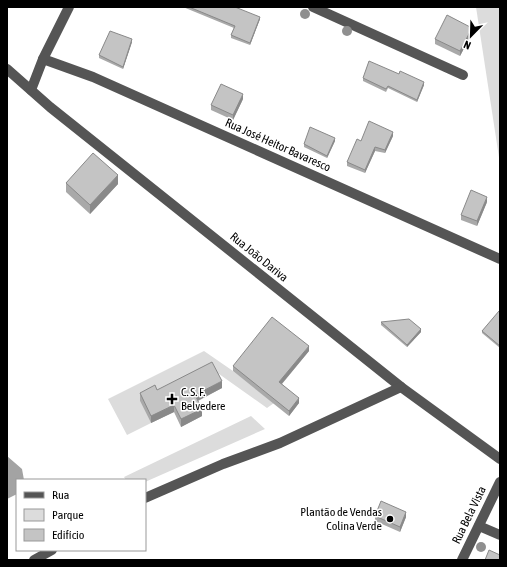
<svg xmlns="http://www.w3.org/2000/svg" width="507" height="567" viewBox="0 0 507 567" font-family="'Asap Condensed',sans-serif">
<rect width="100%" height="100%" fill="#fff"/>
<!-- green -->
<g fill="#dcdcdc">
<polygon points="476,7 500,7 500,164"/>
<polygon points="204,351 233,371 274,403 267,408 212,369 140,401 151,423 127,435 108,399"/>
<polygon points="251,416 265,429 145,482 145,480 126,480 124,477"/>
</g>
<!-- water -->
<polygon fill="#a3a3a3" points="7,456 22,469 24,480 17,480 17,494 7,499"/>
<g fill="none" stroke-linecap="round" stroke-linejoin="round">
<!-- minor -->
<g stroke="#555" stroke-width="10">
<polyline points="313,7 463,75"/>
<polyline points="43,59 93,77 500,259"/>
<polyline points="7,69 50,107 401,387 500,459"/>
<polyline points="31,90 43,59 69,7"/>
<polyline points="145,498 223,464 280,443 401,387"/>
<polyline points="479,526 500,535"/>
<polyline points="34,560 52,550"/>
<polyline points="462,560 500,482"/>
</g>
</g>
<!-- trees -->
<g fill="#8f8f8f">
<circle cx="305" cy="14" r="5"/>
<circle cx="347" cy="31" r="5"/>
<circle cx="481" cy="547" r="5"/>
</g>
<!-- wall -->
<g fill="#a9a9a9">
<polygon points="183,7 234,7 260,19 250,45 231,38 231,35 234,28"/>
<polygon points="472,33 460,56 435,44 435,39"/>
<polygon points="132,42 123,69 99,58 99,55"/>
<polygon points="399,74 424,85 417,102 388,88 386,92 363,81 363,78"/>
<polygon points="243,99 233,120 211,110 211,105"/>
<polygon points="393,136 385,153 375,151 365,173 347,166 347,162 361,141"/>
<polygon points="335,141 327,158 304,147 304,144"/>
<polygon points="66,183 118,184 90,214 66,192"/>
<polygon points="487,202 477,226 461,220 461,215"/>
<polygon points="500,312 500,348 482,333 482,331"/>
<polygon points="381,322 421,332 407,347 381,325"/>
<polygon points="309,351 282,384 299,403 289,416 233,371 233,366"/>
<polygon points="222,388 198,401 202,416 181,427 174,412 151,423 140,401 140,393 157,390"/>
<polygon points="375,516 406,517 400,532 375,521"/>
</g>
<!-- shaded-wall -->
<g fill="#898989">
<polygon points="260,17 260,19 250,45 250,43"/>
<polygon points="472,28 472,33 460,56 460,51"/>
<polygon points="132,39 132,42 123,69 123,67"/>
<polygon points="424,82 424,85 417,102 417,100"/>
<polygon points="243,94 243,99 233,120 233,115"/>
<polygon points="393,132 393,136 385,153 385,150"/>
<polygon points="335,138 335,141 327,158 327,156"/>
<polygon points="375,147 375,151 365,173 365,170"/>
<polygon points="118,175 118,184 90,214 90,205"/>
<polygon points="487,197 487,202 477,226 477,221"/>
<polygon points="421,329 421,332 407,347 407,345"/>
<polygon points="309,346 309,351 279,387 279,382"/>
<polygon points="222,381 222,388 195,402 195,395"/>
<polygon points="299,398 299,403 289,416 289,411"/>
<polygon points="174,405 174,412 151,423 151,416"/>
<polygon points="202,409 202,416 181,427 181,419"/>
<polygon points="406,512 406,517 400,532 400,527"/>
</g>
<!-- building -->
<g fill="#c4c4c4" stroke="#898989">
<polygon points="189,7 235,7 260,17 250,43 231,35 235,26"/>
<polygon points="447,15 472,28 460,51 435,39"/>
<polygon points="110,31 132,39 123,67 99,55"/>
<polygon points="369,61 399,74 400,71 424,82 417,100 388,86 386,89 363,78"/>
<polygon points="221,84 243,94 233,115 211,105"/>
<polygon points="369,121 393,132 385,150 375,147 365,170 347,162 357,139 361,141"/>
<polygon points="310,127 335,138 327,156 304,144"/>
<polygon points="93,153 118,175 90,205 66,183"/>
<polygon points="471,190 487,197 477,221 461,215"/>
<polygon points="499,311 500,312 500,346 482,331"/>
<polygon points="272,317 309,346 279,382 299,398 289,411 233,366"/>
<polygon points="409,319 421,329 407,345 381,322"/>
<polygon points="212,362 222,381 195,395 202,409 181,419 174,405 151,416 140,393 155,385 157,390"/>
<polygon points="381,501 406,512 400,527 375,516"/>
<polygon points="489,550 500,555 500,560 485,560"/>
</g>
<!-- markers -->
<g fill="#000" stroke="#fff" stroke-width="1.5">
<path d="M170 393h4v4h4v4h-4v4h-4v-4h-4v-4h4z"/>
<circle cx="390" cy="519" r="4"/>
</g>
<g text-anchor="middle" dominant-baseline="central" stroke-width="3" stroke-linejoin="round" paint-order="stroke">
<!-- street labels -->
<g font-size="12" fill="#000" stroke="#fff">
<text transform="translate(278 145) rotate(24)">Rua José Heitor Bavaresco</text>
<text transform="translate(259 257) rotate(39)">Rua João Dariva</text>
<text transform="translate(469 515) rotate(-64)">Rua Bela Vista</text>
</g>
<!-- poi labels -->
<g font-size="12" fill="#000" stroke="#fff" text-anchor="start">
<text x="181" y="392">C. S. F.<tspan x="181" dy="14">Belvedere</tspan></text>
<text x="382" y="512" text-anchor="end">Plantão de Vendas<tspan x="382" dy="14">Colina Verde</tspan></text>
</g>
</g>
<!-- border -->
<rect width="507" height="567" fill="none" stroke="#000000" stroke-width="16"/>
<!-- legend -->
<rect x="16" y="479" width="130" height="72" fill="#ffffff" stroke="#999999"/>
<rect x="24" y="492" width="20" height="6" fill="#555555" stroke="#999999"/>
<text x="52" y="499" font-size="12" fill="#000000">Rua</text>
<rect x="24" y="509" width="20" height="12" fill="#dcdcdc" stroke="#999999"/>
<text x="52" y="519" font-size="12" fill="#000000">Parque</text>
<rect x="24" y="529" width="20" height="12" fill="#c4c4c4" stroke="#999999"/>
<text x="52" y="539" font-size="12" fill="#000000">Edifício</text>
<!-- north arrow -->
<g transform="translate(471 36) rotate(203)" stroke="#ffffff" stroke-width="3" paint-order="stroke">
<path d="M0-3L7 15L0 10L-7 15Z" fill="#000000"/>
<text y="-6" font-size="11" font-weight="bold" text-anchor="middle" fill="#000000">N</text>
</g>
</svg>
